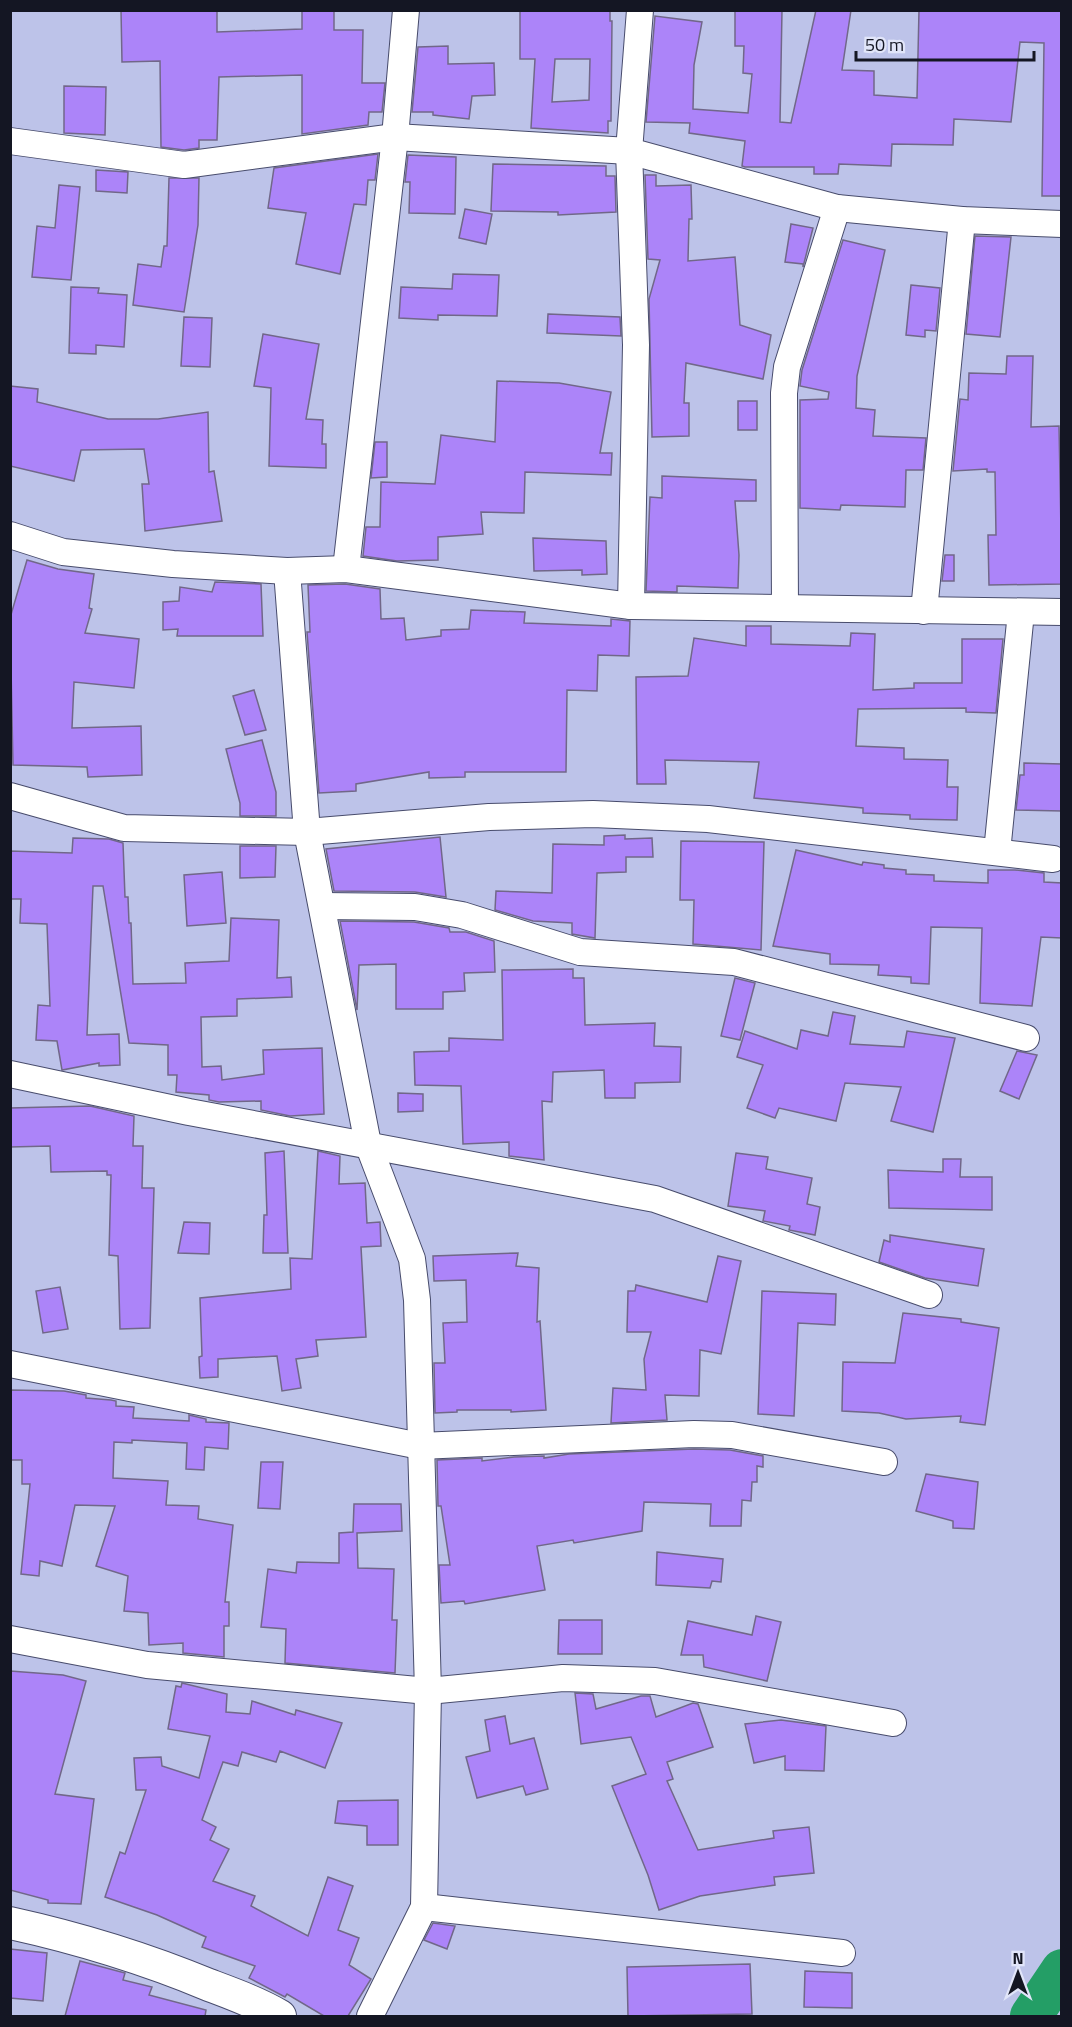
<svg xmlns="http://www.w3.org/2000/svg" width="1072" height="2027" viewBox="0 0 1072 2027" font-family="'Titillium Web',sans-serif">
<rect width="100%" height="100%" fill="#bdc3e9"/>
<g fill="none" stroke-linecap="round" stroke-linejoin="round">
<!-- river -->
<polyline stroke="#249e66" stroke-width="42" points="1031,2016 1062,1970"/>
</g>
<!-- building -->
<g fill="#ac84f9" stroke="#716789" stroke-width="1.5" fill-rule="evenodd">
<polygon points="121,10 217,10 217,32 302,29 302,10 334,10 334,30 363,30 362,83 385,83 382,112 369,112 368,125 302,134 302,75 219,77 217,140 199,140 199,148 184,150 161,147 160,61 122,62"/>
<path d="M 610,10 L 610,21 L 612,21 L 611,121 L 608,121 L 608,133 L 531,128 L 535,59 L 520,59 L 520,11 ZM 555,59 L 590,59 L 589,100 L 552,102 Z"/>
<polygon points="735,10 782,10 780,122 791,123 816,10 851,10 842,70 874,71 874,95 917,98 919,10 1062,10 1062,196 1042,196 1044,43 1020,42 1011,122 954,119 953,145 892,144 891,166 839,164 838,174 814,174 814,167 745,167 742,166 745,141 689,133 690,123 646,122 655,16 702,22 694,65 693,109 748,113 752,74 743,73 744,46 735,46"/>
<polygon points="448,46 448,64 494,63 495,95 472,96 469,119 433,115 433,112 412,112 418,47"/>
<polygon points="64,86 106,87 105,135 64,133"/>
<polygon points="378,154 375,180 368,180 366,205 354,204 340,274 296,264 306,213 268,208 274,168"/>
<polygon points="408,155 456,157 455,214 409,213 410,182 405,182"/>
<polygon points="493,164 606,166 606,176 615,176 616,212 558,215 558,212 491,211"/>
<polygon points="96,170 128,172 127,193 96,191"/>
<polygon points="645,175 656,175 656,186 691,185 692,219 689,219 688,261 735,257 740,325 771,335 763,379 686,363 684,403 689,403 689,436 652,437 649,299 660,260 648,259"/>
<polygon points="169,178 199,178 198,225 184,312 133,305 138,264 161,267 164,246 167,246"/>
<polygon points="59,185 80,187 71,280 32,277 37,226 55,228"/>
<polygon points="465,209 492,214 486,244 459,238"/>
<polygon points="791,224 813,228 803,267 803,264 785,262"/>
<polygon points="975,236 1011,237 1000,337 966,334"/>
<polygon points="843,240 885,250 857,376 856,408 875,410 873,436 926,438 923,470 906,470 905,507 841,505 840,510 800,508 800,400 828,399 829,392 800,386 802,370"/>
<polygon points="453,274 499,275 497,316 438,315 438,320 399,318 401,287 452,289"/>
<polygon points="911,285 940,288 936,331 925,330 925,337 906,335"/>
<polygon points="71,287 99,288 98,293 127,295 124,347 96,345 96,354 69,353"/>
<polygon points="548,314 620,317 621,336 547,333"/>
<polygon points="184,317 212,318 210,367 181,366"/>
<polygon points="263,334 319,344 306,419 323,420 322,444 326,444 326,468 269,466 271,388 254,386"/>
<polygon points="1007,356 1033,356 1031,427 1059,426 1062,584 989,585 988,535 996,535 995,472 987,472 987,469 953,471 960,399 968,400 969,373 1006,374"/>
<polygon points="497,381 559,383 611,392 600,453 612,453 611,475 525,472 524,513 481,512 483,534 438,537 438,560 397,561 363,556 366,527 380,527 381,482 435,484 441,435 495,442"/>
<polygon points="10,386 38,389 37,402 108,419 158,419 208,412 209,472 214,471 222,521 145,531 142,484 149,484 144,449 81,450 74,481 10,466"/>
<rect x="738" y="401" width="19" height="29"/>
<polygon points="375,442 387,442 387,477 371,478"/>
<polygon points="662,476 756,480 756,501 735,501 739,555 738,588 677,586 677,592 646,591 650,497 662,498"/>
<polygon points="533,538 606,541 607,574 582,575 582,570 534,571"/>
<polygon points="945,555 954,555 954,581 942,581"/>
<polygon points="27,560 58,569 94,574 89,608 92,609 85,633 139,639 134,688 74,682 72,728 141,726 142,775 88,777 87,767 13,765 10,618"/>
<polygon points="215,582 261,584 263,636 177,636 178,629 163,630 163,602 179,601 180,587 212,592"/>
<polygon points="345,584 380,589 381,619 404,618 406,640 441,636 441,630 469,629 471,610 525,612 524,623 611,626 611,619 630,621 629,656 598,655 597,691 567,690 566,772 465,772 465,777 429,778 429,772 356,784 356,791 319,793 307,632 310,632 308,585"/>
<polygon points="746,626 771,626 771,644 850,646 851,633 875,634 873,690 914,688 914,683 962,683 962,639 1003,639 996,713 966,712 966,708 858,709 856,746 904,748 904,759 948,760 947,787 958,787 957,820 910,819 910,815 863,813 863,808 754,798 759,762 665,760 666,784 637,784 636,677 688,676 694,638 746,646"/>
<polygon points="254,690 266,730 245,735 233,696"/>
<polygon points="262,740 276,792 276,816 240,816 240,803 226,749"/>
<polygon points="1024,763 1062,764 1062,811 1016,810 1020,775 1024,775"/>
<polygon points="625,835 625,839 652,838 653,857 626,857 626,872 597,873 595,938 572,934 572,923 533,921 495,910 496,891 552,893 553,844 604,845 604,836"/>
<polygon points="440,837 446,897 415,892 334,891 326,849"/>
<polygon points="73,838 109,839 123,843 125,897 128,897 129,923 131,923 133,984 186,983 185,963 229,961 231,918 279,920 277,978 291,977 292,997 237,999 237,1016 201,1017 202,1067 221,1066 222,1080 264,1074 263,1050 322,1048 324,1114 290,1116 261,1110 261,1101 219,1102 209,1100 209,1095 176,1092 177,1075 168,1075 168,1045 129,1043 103,886 93,886 87,1035 119,1034 120,1065 99,1066 99,1063 62,1070 57,1041 36,1040 38,1005 50,1006 47,924 20,923 21,899 10,899 10,851 72,853"/>
<polygon points="681,841 764,842 761,950 693,944 694,900 680,900"/>
<polygon points="240,846 276,846 275,877 240,878"/>
<polygon points="796,850 862,865 863,862 884,865 884,868 906,870 906,874 934,875 934,881 988,883 988,870 1015,870 1044,873 1044,882 1062,883 1062,938 1041,937 1032,1006 980,1003 982,928 931,927 929,984 911,983 911,977 878,975 879,965 830,964 830,954 773,946"/>
<polygon points="222,872 226,923 187,926 184,875"/>
<polygon points="340,921 414,922 449,928 450,932 466,932 494,941 495,972 464,973 465,991 443,992 443,1009 396,1009 396,964 359,965 357,1010"/>
<polygon points="573,969 573,978 584,978 585,1025 655,1023 654,1046 681,1047 680,1082 635,1083 635,1098 605,1098 604,1070 553,1072 552,1102 542,1101 544,1160 509,1156 509,1142 463,1144 461,1086 415,1085 414,1052 449,1051 449,1038 503,1040 502,970"/>
<polygon points="735,978 755,983 740,1040 721,1036"/>
<polygon points="833,1012 855,1016 850,1044 904,1047 907,1031 955,1038 933,1132 891,1121 901,1087 845,1083 836,1121 779,1108 775,1118 747,1108 763,1065 737,1057 745,1031 797,1049 801,1030 828,1036"/>
<polygon points="1017,1051 1037,1055 1019,1099 1000,1091"/>
<polygon points="398,1093 423,1094 423,1111 398,1112"/>
<polygon points="90,1106 134,1116 133,1146 143,1146 142,1188 154,1188 150,1328 120,1329 118,1256 109,1255 111,1175 107,1175 107,1171 51,1172 50,1146 10,1147 10,1108"/>
<polygon points="284,1151 288,1253 263,1253 264,1215 267,1215 265,1153"/>
<polygon points="318,1151 340,1156 339,1184 365,1183 367,1223 380,1222 381,1246 361,1247 366,1337 316,1340 318,1356 296,1359 301,1388 282,1391 277,1356 218,1359 218,1377 200,1378 199,1357 202,1356 200,1298 291,1289 290,1258 312,1259"/>
<polygon points="736,1153 768,1157 766,1169 812,1178 807,1204 820,1207 815,1235 789,1230 790,1226 763,1221 765,1211 728,1206"/>
<polygon points="943,1159 961,1159 960,1177 992,1177 992,1210 889,1208 888,1170 943,1172"/>
<polygon points="184,1222 210,1223 209,1254 178,1253"/>
<polygon points="890,1235 984,1249 978,1286 925,1278 879,1262 884,1240 890,1242"/>
<polygon points="518,1253 516,1266 539,1268 537,1322 540,1321 546,1410 511,1412 511,1410 457,1410 457,1412 435,1413 434,1363 445,1363 443,1323 467,1322 466,1280 434,1281 433,1256"/>
<polygon points="718,1256 741,1261 721,1354 700,1350 699,1396 665,1395 667,1420 611,1423 613,1388 646,1390 644,1359 651,1332 627,1332 628,1291 635,1291 636,1285 707,1302"/>
<polygon points="60,1287 68,1329 43,1333 36,1291"/>
<polygon points="762,1291 836,1294 835,1325 798,1323 794,1416 758,1414"/>
<polygon points="903,1313 961,1319 961,1322 999,1328 985,1425 960,1422 961,1416 906,1419 879,1413 842,1411 843,1362 895,1363"/>
<polygon points="10,1390 64,1391 86,1395 86,1398 111,1400 116,1401 116,1406 134,1407 133,1418 189,1421 189,1415 206,1419 206,1422 229,1423 228,1449 205,1447 204,1470 186,1469 187,1443 132,1440 132,1443 114,1442 113,1478 168,1481 166,1505 199,1506 198,1519 233,1525 225,1602 229,1602 229,1626 224,1626 224,1657 183,1653 183,1643 149,1645 148,1613 124,1611 128,1576 96,1566 115,1506 75,1505 62,1566 40,1561 39,1576 21,1574 30,1484 22,1484 22,1460 10,1460"/>
<polygon points="694,1449 730,1450 763,1456 763,1467 757,1466 757,1482 752,1482 751,1501 742,1500 741,1526 710,1526 711,1504 644,1502 642,1531 574,1543 573,1540 537,1546 545,1590 465,1604 464,1601 441,1603 439,1565 450,1565 441,1506 438,1506 437,1460 482,1458 482,1461 514,1457 544,1456 544,1458 569,1454"/>
<polygon points="261,1462 283,1462 280,1509 258,1508"/>
<polygon points="926,1474 978,1482 974,1529 953,1528 953,1521 916,1511"/>
<polygon points="354,1504 401,1504 402,1531 357,1533 358,1568 394,1569 392,1620 397,1620 395,1673 285,1663 286,1629 261,1627 268,1569 296,1573 297,1562 339,1563 339,1533 353,1532"/>
<polygon points="657,1552 723,1559 721,1582 712,1581 710,1588 656,1585"/>
<polygon points="756,1616 781,1622 767,1681 704,1667 703,1655 681,1655 688,1621 752,1635"/>
<polygon points="559,1620 602,1620 602,1654 558,1654"/>
<polygon points="10,1671 63,1675 86,1681 55,1794 94,1799 81,1904 48,1903 48,1900 10,1890"/>
<polygon points="182,1683 227,1694 226,1712 250,1714 252,1701 295,1715 296,1710 342,1723 325,1768 280,1751 276,1762 242,1752 238,1766 223,1762 202,1820 216,1827 210,1840 229,1849 213,1881 255,1896 251,1906 308,1936 328,1877 353,1886 338,1930 359,1938 349,1965 371,1979 348,2016 324,2016 287,1994 285,1997 249,1978 255,1966 202,1947 206,1937 157,1915 105,1897 120,1852 125,1854 146,1790 136,1790 134,1758 161,1757 162,1766 199,1778 210,1736 168,1729 176,1686 181,1687"/>
<polygon points="575,1693 593,1694 596,1709 641,1696 650,1696 656,1717 693,1703 698,1704 713,1747 667,1762 673,1779 667,1781 698,1850 774,1838 773,1831 809,1827 814,1873 774,1877 775,1885 700,1896 659,1910 648,1875 612,1786 646,1774 631,1737 581,1744"/>
<polygon points="505,1716 510,1744 534,1738 548,1789 526,1795 523,1786 477,1798 466,1757 490,1751 485,1720"/>
<polygon points="781,1720 826,1726 824,1771 785,1770 785,1756 754,1763 745,1724"/>
<polygon points="398,1800 398,1845 367,1845 367,1826 335,1823 338,1801"/>
<polygon points="433,1923 455,1926 447,1949 424,1940"/>
<polygon points="10,1949 47,1953 43,2001 10,1998"/>
<polygon points="80,1961 125,1973 123,1980 152,1987 149,1995 206,2010 205,2016 65,2016"/>
<polygon points="750,1964 752,2014 628,2016 627,1967"/>
<polygon points="805,1971 852,1973 852,2008 804,2007"/>
</g>
<g fill="none" stroke-linecap="round" stroke-linejoin="round">
<!-- minor casing -->
<g stroke="#484c6c" stroke-width="28">
<g id="minor">
<polyline points="10,141 184,165 395,137 629,151 837,208 962,220 1062,224"/>
<polyline points="10,535 63,552 173,564 287,571 346,569 631,606 1062,612"/>
<polyline points="346,569 395,137 406,10"/>
<polyline points="287,571 307,832 368,1144 412,1259 417,1300 428,1691 424,1907 370,2016"/>
<polyline points="631,606 636,345 629,151 640,10"/>
<polyline points="785,608 784,393 787,367 837,208"/>
<polyline points="924,611 962,220"/>
<polyline points="10,796 124,828 307,832 489,817 593,814 708,819 1053,859"/>
<polyline points="997,852 1021,612"/>
<polyline points="322,906 415,907 462,915 580,952 734,962 1026,1038"/>
<polyline points="10,1074 189,1112 655,1199 929,1295"/>
<polyline points="10,1364 420,1446 694,1434 732,1435 884,1462"/>
<polyline points="10,1639 147,1665 428,1691 563,1678 655,1681 893,1723"/>
<polyline points="424,1907 842,1953"/>
</g>
</g>
<!-- tertiary casing -->
<g stroke="#484c6c" stroke-width="34">
<path id="tertiary" d="M 10,1923 C 78,1938 144,1958 209,1985 C 233,1994 258,2003 280,2016"/>
</g>
<!-- minor -->
<use href="#minor" stroke="#fff" stroke-width="26"/>
<!-- tertiary -->
<use href="#tertiary" stroke="#fff" stroke-width="32"/>
</g>
<!-- border -->
<rect width="1072" height="2027" fill="none" stroke="#141623" stroke-width="24"/>
<!-- north arrow -->
<g transform="translate(1018 1973)" stroke="#e1e5f9" stroke-width="4.5" paint-order="stroke">
<path d="M0-4.5L10 22L0 15L-10 22Z" fill="#141623"/>
<text y="-9" font-size="16" font-weight="bold" text-anchor="middle" fill="#141623">N</text>
</g>
<!-- scale -->
<path d="M856 51v9h178v-9" fill="none" stroke="#141623" stroke-width="3"/>
<text x="865" y="51" font-size="18" fill="#141623" stroke="#e1e5f9" stroke-width="4.5" paint-order="stroke">50 m</text>
</svg>
